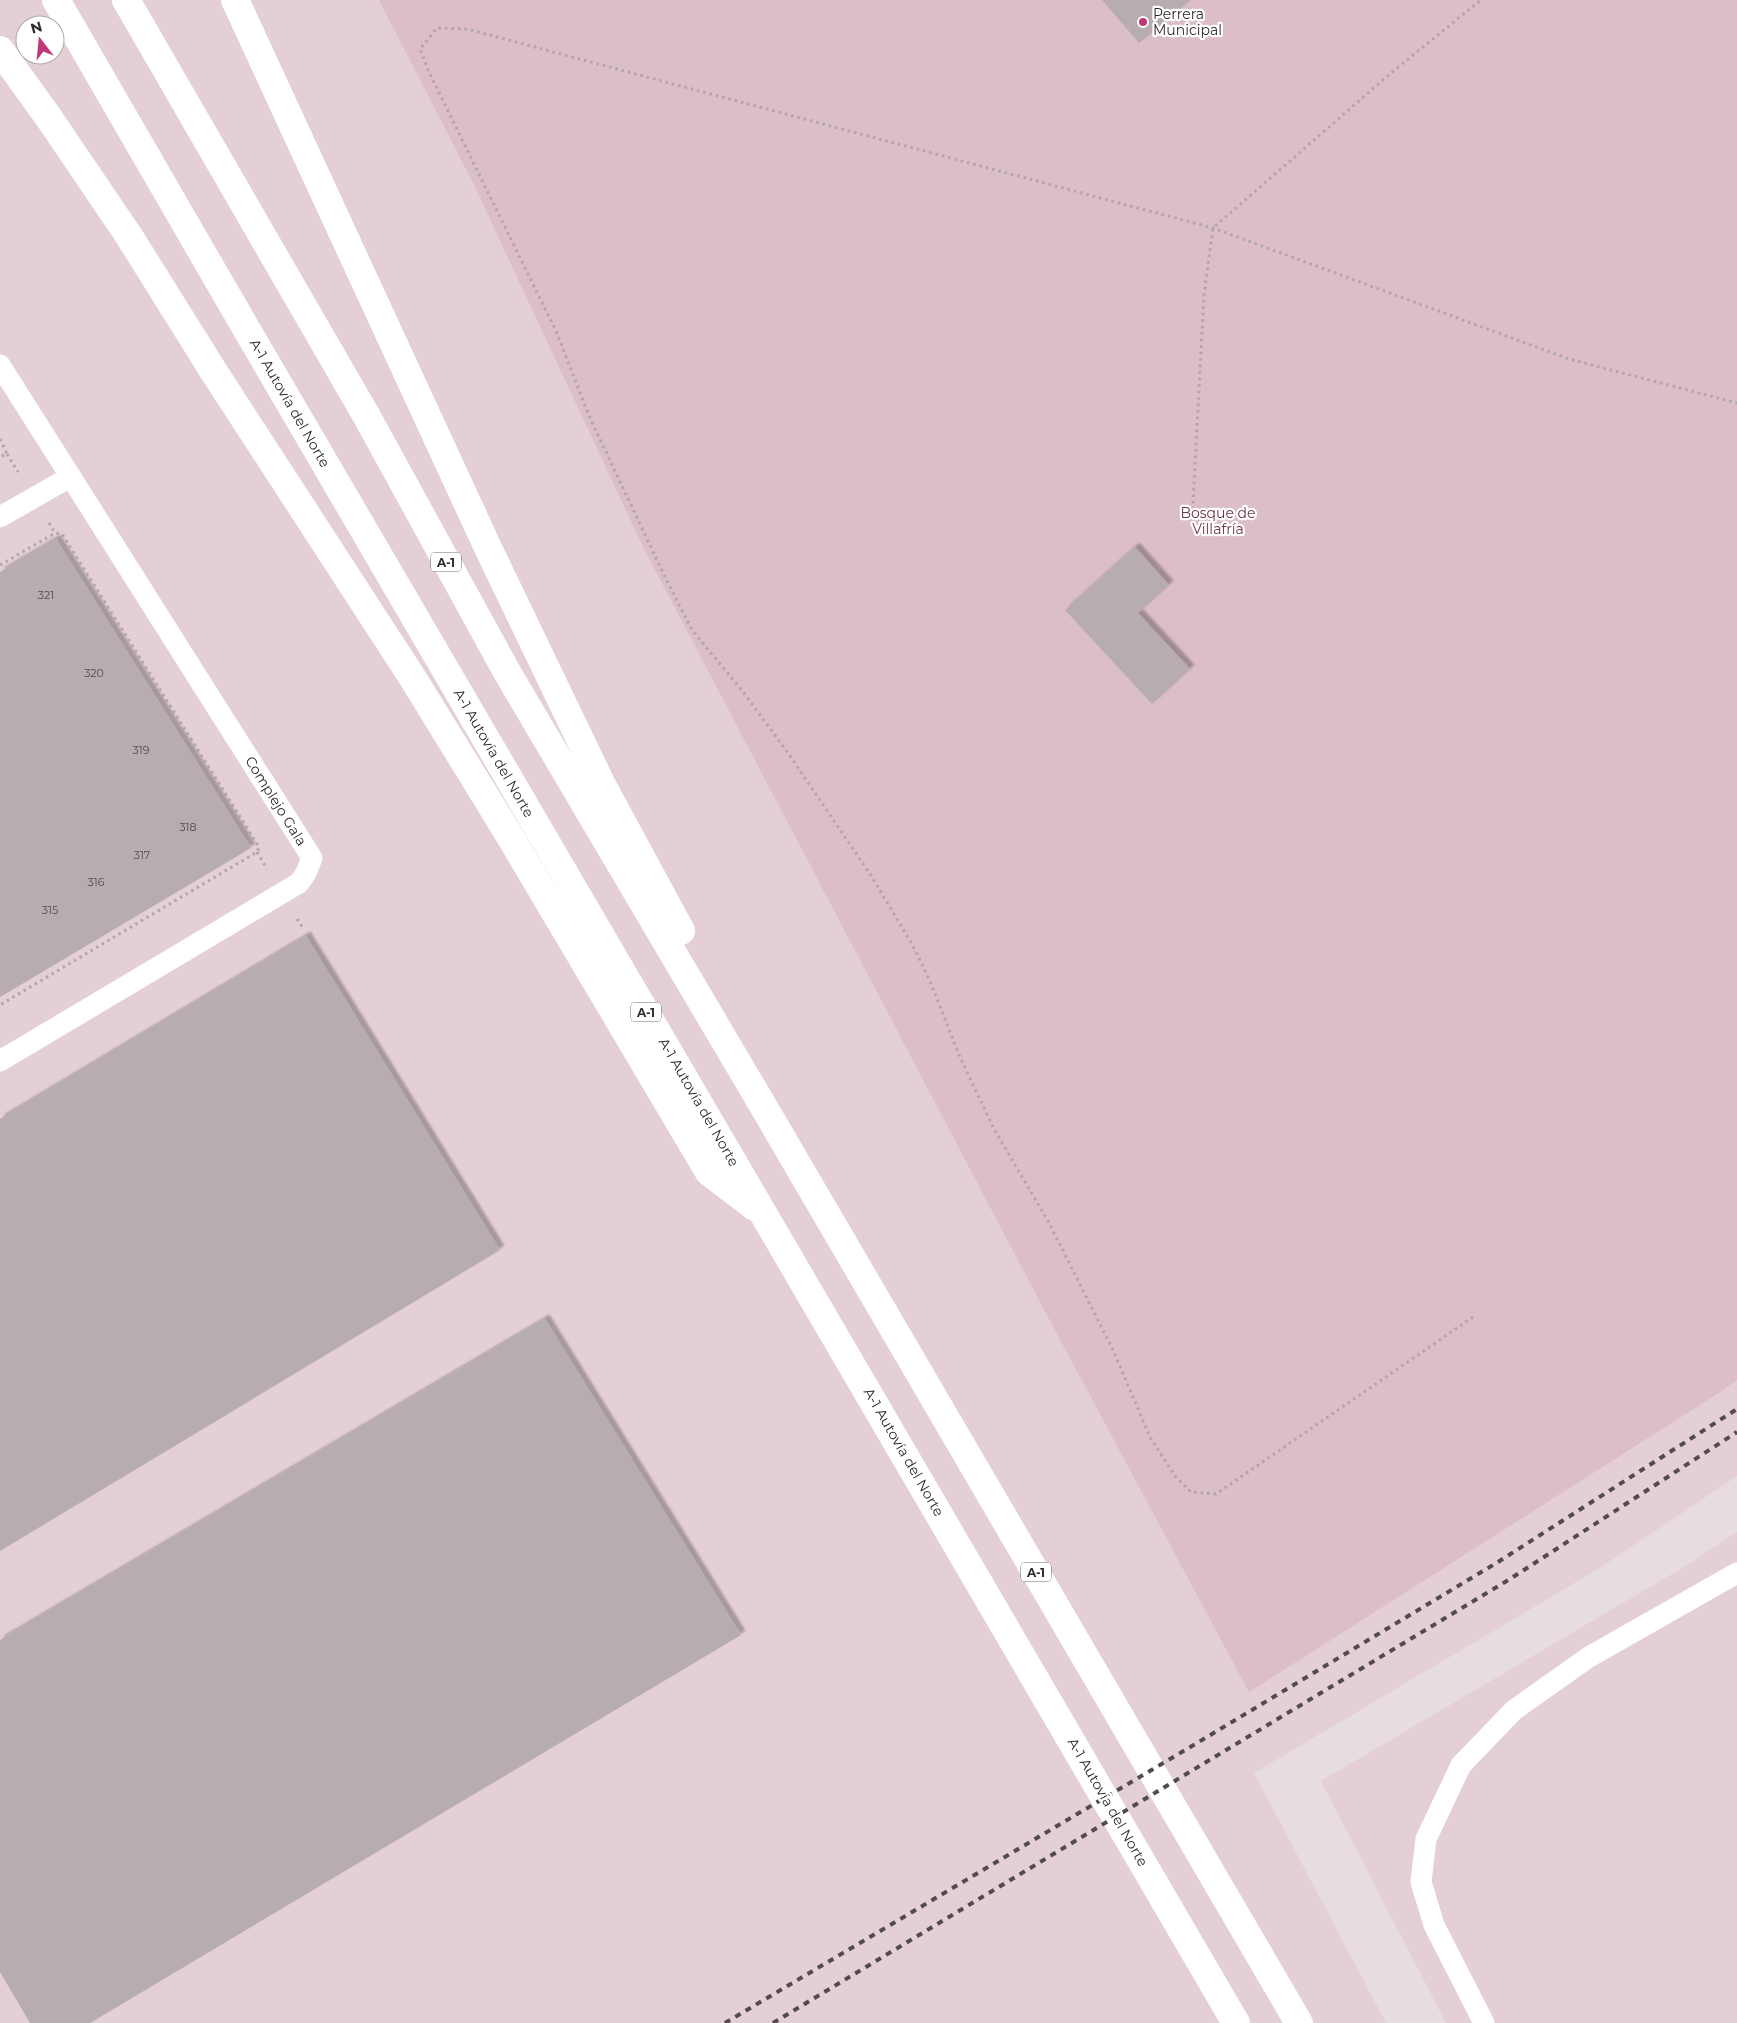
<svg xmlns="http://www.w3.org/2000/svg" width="1737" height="2023" viewBox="0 0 1737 2023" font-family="Montserrat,sans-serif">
<defs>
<filter id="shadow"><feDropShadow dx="4.5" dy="-4.5" stdDeviation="1" flood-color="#0004"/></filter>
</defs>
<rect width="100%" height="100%" fill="#e7dcdf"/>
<!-- built -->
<g fill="#e3cfd5" fill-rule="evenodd">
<path d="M 0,0 L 1737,0 L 1737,1476 L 1598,1569 L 1254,1773 L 1386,2023 L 0,2023 ZM 25,25 L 55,25 L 55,55 L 25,55 Z"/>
<polygon points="1737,1532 1737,2023 1446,2023 1321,1781 1684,1567"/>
</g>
<!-- green -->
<polygon fill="#dcbec7" points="379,0 1737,0 1737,1380 1717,1394 1249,1692 1041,1304 644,549 473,183"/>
<!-- building -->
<g fill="#b7acb0" filter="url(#shadow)">
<polygon points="1102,0 1190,0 1139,43"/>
<polygon points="56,539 251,848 0,997 0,572"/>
<polygon points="1135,547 1169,585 1138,613 1190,669 1152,704 1065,610"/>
<polygon points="306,936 500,1250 0,1551 0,1119"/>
<polygon points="545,1319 741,1635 90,2023 30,2023 0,1972 0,1640"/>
</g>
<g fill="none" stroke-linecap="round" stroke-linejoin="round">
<!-- path -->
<g stroke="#afa6a8" stroke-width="3" stroke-dasharray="2.5 4" stroke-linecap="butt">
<polyline points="0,439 7,454 0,457"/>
<polyline points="7,454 18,472"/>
<polyline points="49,523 55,533"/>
<polyline points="1192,523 1204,295 1213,228 1391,73 1481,0"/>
<polyline points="0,565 55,533 62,534 259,847 257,852 0,1005"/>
<polyline points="257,852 267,869"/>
<polyline points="297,919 303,928"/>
<polyline points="1473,1317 1216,1494 1191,1492 1175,1476 1150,1437 1113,1350 1048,1221 994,1129 959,1055 930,981 911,942 870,874 788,753 744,693 692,630 664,575 590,418 556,331 428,70 420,49 437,28 467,29 1213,228 1569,359 1737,403"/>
</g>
<!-- service -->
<g stroke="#fff" stroke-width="21">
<polyline points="0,365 312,858 306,873 299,883 0,1061"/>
<polyline points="0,517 70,477"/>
<polyline points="1484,2023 1434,1925 1421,1882 1426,1839 1461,1765 1514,1710 1589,1657 1737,1573"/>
</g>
<!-- motorway -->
<g stroke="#fff" stroke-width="28">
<polyline points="56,0 247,330 1236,2023"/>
<polyline points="126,0 366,415 507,672 772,1121 1299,2023"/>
<polyline points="235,0 489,550 602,785 681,931"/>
<polyline points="0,50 49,118 129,236 214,372 414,680 508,833 709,1172 755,1207"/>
</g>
<!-- rail -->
<g stroke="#514b4d" stroke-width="4" stroke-dasharray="6 6" stroke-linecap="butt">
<polyline points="725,2023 1197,1743 1498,1562 1737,1409"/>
<polyline points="773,2023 1510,1579 1737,1432"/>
</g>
</g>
<!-- markers -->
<circle fill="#c03875" stroke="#fff" stroke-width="2" cx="1143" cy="22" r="5"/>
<g text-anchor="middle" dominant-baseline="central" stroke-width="4.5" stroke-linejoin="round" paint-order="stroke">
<!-- number labels -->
<g font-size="11" fill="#524b4e">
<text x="46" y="595">321</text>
<text x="94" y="673">320</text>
<text x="141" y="750">319</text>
<text x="188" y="827">318</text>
<text x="142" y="855">317</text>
<text x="96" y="882">316</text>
<text x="50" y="910">315</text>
</g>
<!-- shield labels -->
<g fill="#fff" stroke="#6e6b6c" stroke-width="1">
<rect x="431" y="552.5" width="30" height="19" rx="4"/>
<rect x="631" y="1002.5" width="30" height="19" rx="4"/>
<rect x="1021" y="1562.5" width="30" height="19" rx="4"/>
</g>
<g font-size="12" font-weight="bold" fill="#302b2d">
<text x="446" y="562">A-1</text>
<text x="646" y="1012">A-1</text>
<text x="1036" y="1572">A-1</text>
</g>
<!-- poi labels -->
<g font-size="14" fill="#302b2d" stroke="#fff" text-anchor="start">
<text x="1153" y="14">Perrera<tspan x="1153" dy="16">Municipal</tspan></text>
</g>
<!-- street labels -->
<g font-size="14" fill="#302b2d" stroke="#fff">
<text transform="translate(290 403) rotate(60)">A-1 Autovía del Norte</text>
<text transform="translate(494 753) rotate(60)">A-1 Autovía del Norte</text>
<text transform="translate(276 801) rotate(58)">Complejo Gala</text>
<text transform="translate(699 1102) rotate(60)">A-1 Autovía del Norte</text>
<text transform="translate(904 1452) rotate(60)">A-1 Autovía del Norte</text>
<text transform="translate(1108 1802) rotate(60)">A-1 Autovía del Norte</text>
</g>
<!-- park labels -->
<g font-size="14" fill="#6c354a" stroke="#fff">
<text x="1218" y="513">Bosque de<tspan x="1218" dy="16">Villafría</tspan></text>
</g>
</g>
<!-- north arrow -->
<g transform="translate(40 40) rotate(344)"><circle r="24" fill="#ffffff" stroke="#acaaab"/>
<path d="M0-4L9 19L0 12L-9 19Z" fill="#c03875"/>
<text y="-8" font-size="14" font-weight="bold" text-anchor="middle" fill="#302b2d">N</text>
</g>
</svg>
